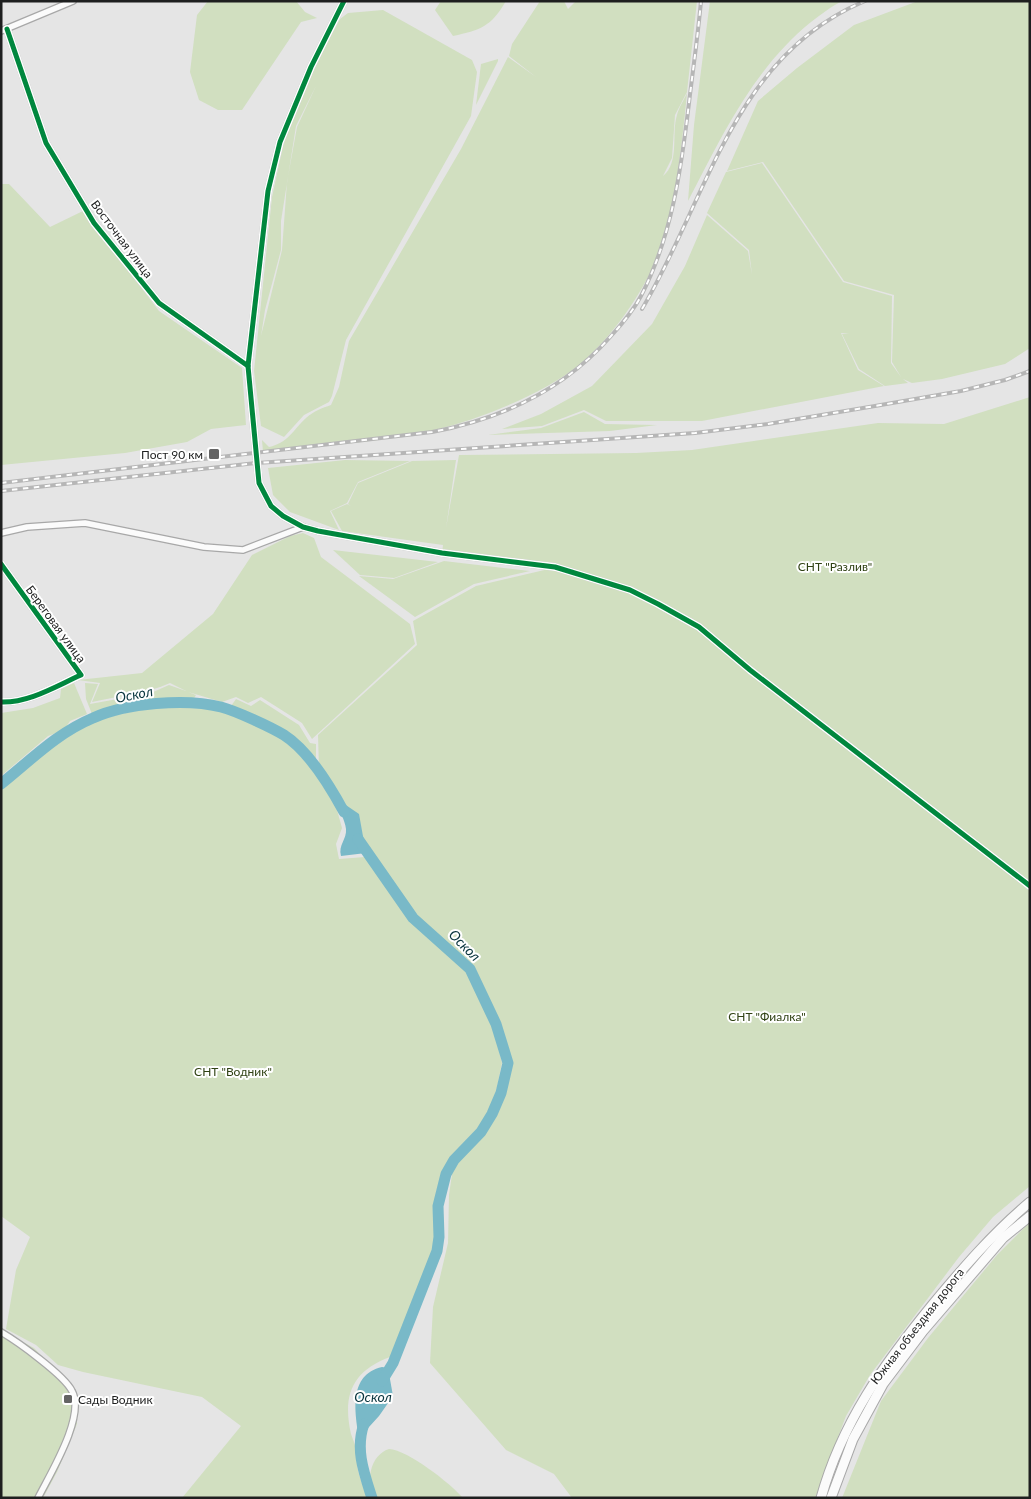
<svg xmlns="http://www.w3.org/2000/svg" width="1031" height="1499" viewBox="0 0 1031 1499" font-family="Lato,sans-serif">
<rect width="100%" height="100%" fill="#e5e5e5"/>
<!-- green -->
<g fill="#d1dfc0" fill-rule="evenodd">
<polygon points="208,1 296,1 305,12 317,18 301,22 242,110 218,110 199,100 190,72 197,15"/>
<path d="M 441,1 L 506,1 C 491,27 480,30 453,36 L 435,10 Z"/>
<path d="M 540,1 L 564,1 L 568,9 L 576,1 L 697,1 L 687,92 L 675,115 L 672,158 L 663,176 C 680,162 671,134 677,115 C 679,107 684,100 687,93 C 684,126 680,158 675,190 C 673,203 672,219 668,231 C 651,281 619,331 579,365 C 547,391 490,415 450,426 C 392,442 323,445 263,452 L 262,440 L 269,447 C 288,443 293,430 306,418 C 314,411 322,408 331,405 L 339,387 L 349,341 L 461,149 L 508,57 L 536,77 L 509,56 L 512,44 Z"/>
<path d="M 710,1 L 843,1 C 831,6 822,14 811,22 C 753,69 722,136 688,201 L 694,125 Z"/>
<polygon points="918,1 1030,1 1030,348 1005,364 942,379 912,383 903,379 908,383 885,386 859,369 842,334 849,334 841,333 858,370 884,386 702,421 606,421 584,410 542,426 502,429 541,414 592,386 652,324 685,266 707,215 748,251 752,275 749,250 707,213 726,172 762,163 843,282 892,296 891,363 901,377 892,362 894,295 844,281 763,162 727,171 758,101 797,68 854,25"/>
<path d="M 383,10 L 472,60 L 477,72 L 471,116 L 346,340 L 332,396 L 329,402 L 304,415 L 284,437 L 261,426 L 254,371 L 272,197 L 283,146 L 292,118 L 322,52 L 340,19 L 348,13 ZM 316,86 L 297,127 L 287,182 L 282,250 L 261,336 L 265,310 L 281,250 L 281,221 L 296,126 Z"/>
<polygon points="498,59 498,61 476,105 481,64"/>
<polygon points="1,184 9,184 50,227 83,211 159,311 242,368 246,425 211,429 187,442 125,453 1,465"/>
<polygon points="1030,397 1030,1186 993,1217 959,1257 870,1375 846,1416 815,1498 572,1498 554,1474 506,1450 430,1363 433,1307 448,1243 449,1195 454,1160 481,1132 492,1114 501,1093 508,1063 496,1024 470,969 413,918 364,849 319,769 318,735 417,645 413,621 476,586 553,568 442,553 443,545 342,531 331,511 347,504 351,506 348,504 358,483 412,461 456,460 446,528 459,455 636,453 692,450 878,423 944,424"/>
<polygon points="584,412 605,424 657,425 610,431 488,435 541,428"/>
<polygon points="345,460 410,461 358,482 347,503 330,511 339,530 290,512 273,495 268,468"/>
<path d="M 303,533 L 314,538 L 321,557 L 410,624 L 415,644 L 312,739 L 302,723 L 261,697 L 248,703 L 236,697 L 222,702 L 188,692 L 196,695 L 192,702 C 167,692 117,704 92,714 L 86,699 L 85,683 L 98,684 L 90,704 L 151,693 L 169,685 L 186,691 L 170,683 C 146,694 118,696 92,702 L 100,683 L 78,680 L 142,673 L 213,614 L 252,555 L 290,536 Z"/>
<polygon points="333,550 438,562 394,578 360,575"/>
<polygon points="444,561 530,571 474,584 415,617 359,576 393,579"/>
<polygon points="74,683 87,714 70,721 64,730 48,736 1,776 1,713 33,708 60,698 61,689"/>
<path d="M 236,699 L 251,706 L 260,700 L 299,725 L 310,743 L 316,744 L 316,762 C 291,736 265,717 231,706 Z"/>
<path d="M 162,707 L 220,709 L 282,737 L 321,776 L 334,799 L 342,828 L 336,844 L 339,859 L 365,857 L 410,920 L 466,971 L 493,1025 L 502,1063 L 496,1092 L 488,1112 L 478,1128 L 450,1157 L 443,1172 L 436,1192 L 434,1250 L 390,1357 C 353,1371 342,1394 351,1434 C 353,1440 356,1446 357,1452 C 358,1456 357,1460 357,1464 C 358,1475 364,1487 367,1498 L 182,1498 L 241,1426 L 202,1397 L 83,1372 L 58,1365 L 36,1345 L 6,1329 L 16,1270 L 30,1237 L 1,1216 L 1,787 C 17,775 29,760 45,749 C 84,721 115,713 162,707 Z"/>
<polygon points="1030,1222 1030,1498 842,1498 881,1401 928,1338 997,1255"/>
<polygon points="1,1330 34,1348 77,1393 77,1424 57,1472 43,1498 1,1498"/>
<path d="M 389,1449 C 408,1450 451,1484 463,1498 L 375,1498 C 365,1482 370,1455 389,1449 Z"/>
</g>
<!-- water -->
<g fill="#79b9c8">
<path d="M 337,799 L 359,814 L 366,853 L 341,856 C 338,845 347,839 346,829 C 345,819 338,810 337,799 Z"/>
<path d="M 382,1367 L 388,1368 L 393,1396 L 379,1416 L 359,1438 C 355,1412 348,1375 382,1367 Z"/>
</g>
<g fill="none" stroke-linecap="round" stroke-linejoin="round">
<!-- river -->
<g stroke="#79b9c8" stroke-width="11">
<path d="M 1,784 C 31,760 57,733 93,718 C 126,703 186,698 221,707 C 236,711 271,727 284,735 C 309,751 330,786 344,812"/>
<polyline points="358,839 413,918 470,969 496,1024 508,1063 501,1093 492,1114 481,1132 454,1160 446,1174 438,1206 439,1237 437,1251 393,1363 382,1381"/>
<path d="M 364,1424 C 355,1449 364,1473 372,1498"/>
</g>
<!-- minor casing -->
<g stroke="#a8a8a8" stroke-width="8">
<g id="minor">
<polyline points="344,1 311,67 280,142 268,191 248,366 259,483 271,506 283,516 303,527 318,531 442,553 555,567 630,590 658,604 699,627 750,670 1030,886"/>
<polyline points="7,29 46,143 94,223 159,303 248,366"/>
<polyline points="1,31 73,1"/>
<polyline points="1,533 27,527 85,523 204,547 243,550 303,527"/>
<path d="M 1,564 L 81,675 C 56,686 29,703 1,702"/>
<path d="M 1,1332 C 18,1342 64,1375 72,1391 C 86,1416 50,1474 38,1498"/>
</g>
</g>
<!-- primary casing -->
<g stroke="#a8a8a8" stroke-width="11">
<g id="primary">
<path d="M 821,1498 C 842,1422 884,1364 933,1304 C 963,1268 993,1233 1030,1202"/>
<polyline points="831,1498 853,1439 883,1384 923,1331 1003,1238 1030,1216"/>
</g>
</g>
<!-- minor -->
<use href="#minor" stroke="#fbfbfb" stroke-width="5.5"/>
<!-- primary -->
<use href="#primary" stroke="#fbfbfb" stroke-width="9"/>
<!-- rail casing -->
<g stroke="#b6b6b6" stroke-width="4">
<g id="rail">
<path d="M 642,309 C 708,198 733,56 865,1"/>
<path d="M 1,483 L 432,432 C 501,419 564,390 611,336 C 622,324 633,311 641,296 C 672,236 681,170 689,103 C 693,69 698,35 701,1"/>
<polyline points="1,491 257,463 695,433 768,424 875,406 961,391 1005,380 1030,371"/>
</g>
</g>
<!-- rail -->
<use href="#rail" stroke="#fff" stroke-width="2" stroke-dasharray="5.5" stroke-linecap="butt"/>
<!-- cycleway casing -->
<g stroke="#fff" stroke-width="8">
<g id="cycleway">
<polyline points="344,1 311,67 280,142 268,191 248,366 259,483 271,506 283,516 303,527 318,531 442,553 555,567 630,590 658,604 699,627 750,670 1030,886"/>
<polyline points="7,29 46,143 94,223 159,303 248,366"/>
<path d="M 1,564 L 81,675 C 56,686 29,703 1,702"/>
</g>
</g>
<!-- cycleway -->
<use href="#cycleway" stroke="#00873e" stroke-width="5"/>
</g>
<!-- markers -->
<g fill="#646464" stroke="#fff" stroke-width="2">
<rect x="208" y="448" width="12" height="12" rx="2.5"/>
<rect x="63" y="1394" width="10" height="10" rx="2.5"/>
</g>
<g text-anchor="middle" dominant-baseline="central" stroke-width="4" stroke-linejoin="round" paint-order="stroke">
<!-- street labels -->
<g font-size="12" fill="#1e1f1f" stroke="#fff">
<text transform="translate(122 239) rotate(53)">Восточная улица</text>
<text transform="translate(56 624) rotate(54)">Береговая улица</text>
<text transform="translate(917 1326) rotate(-52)">Южная объездная дорога</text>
</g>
<!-- poi labels -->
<g font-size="12" fill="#1e1f1f" stroke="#fff" text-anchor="end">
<text x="203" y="454">Пост 90 км</text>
<text x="78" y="1399" text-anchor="start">Сады Водник</text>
</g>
<!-- park labels -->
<g font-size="12" fill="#2f4113" stroke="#fff">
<text x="835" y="566">СНТ "Разлив"</text>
<text x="767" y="1016">СНТ "Фиалка"</text>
<text x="233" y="1071">СНТ "Водник"</text>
</g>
<!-- water labels -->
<g font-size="14" font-style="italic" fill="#09353e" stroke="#fff">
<text transform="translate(134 694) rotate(-11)">Оскол</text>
<text transform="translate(465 945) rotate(45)">Оскол</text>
<text x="373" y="1396">Оскол</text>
</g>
</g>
<!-- border -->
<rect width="1031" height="1499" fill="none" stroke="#1e1f1f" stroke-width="5"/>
</svg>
